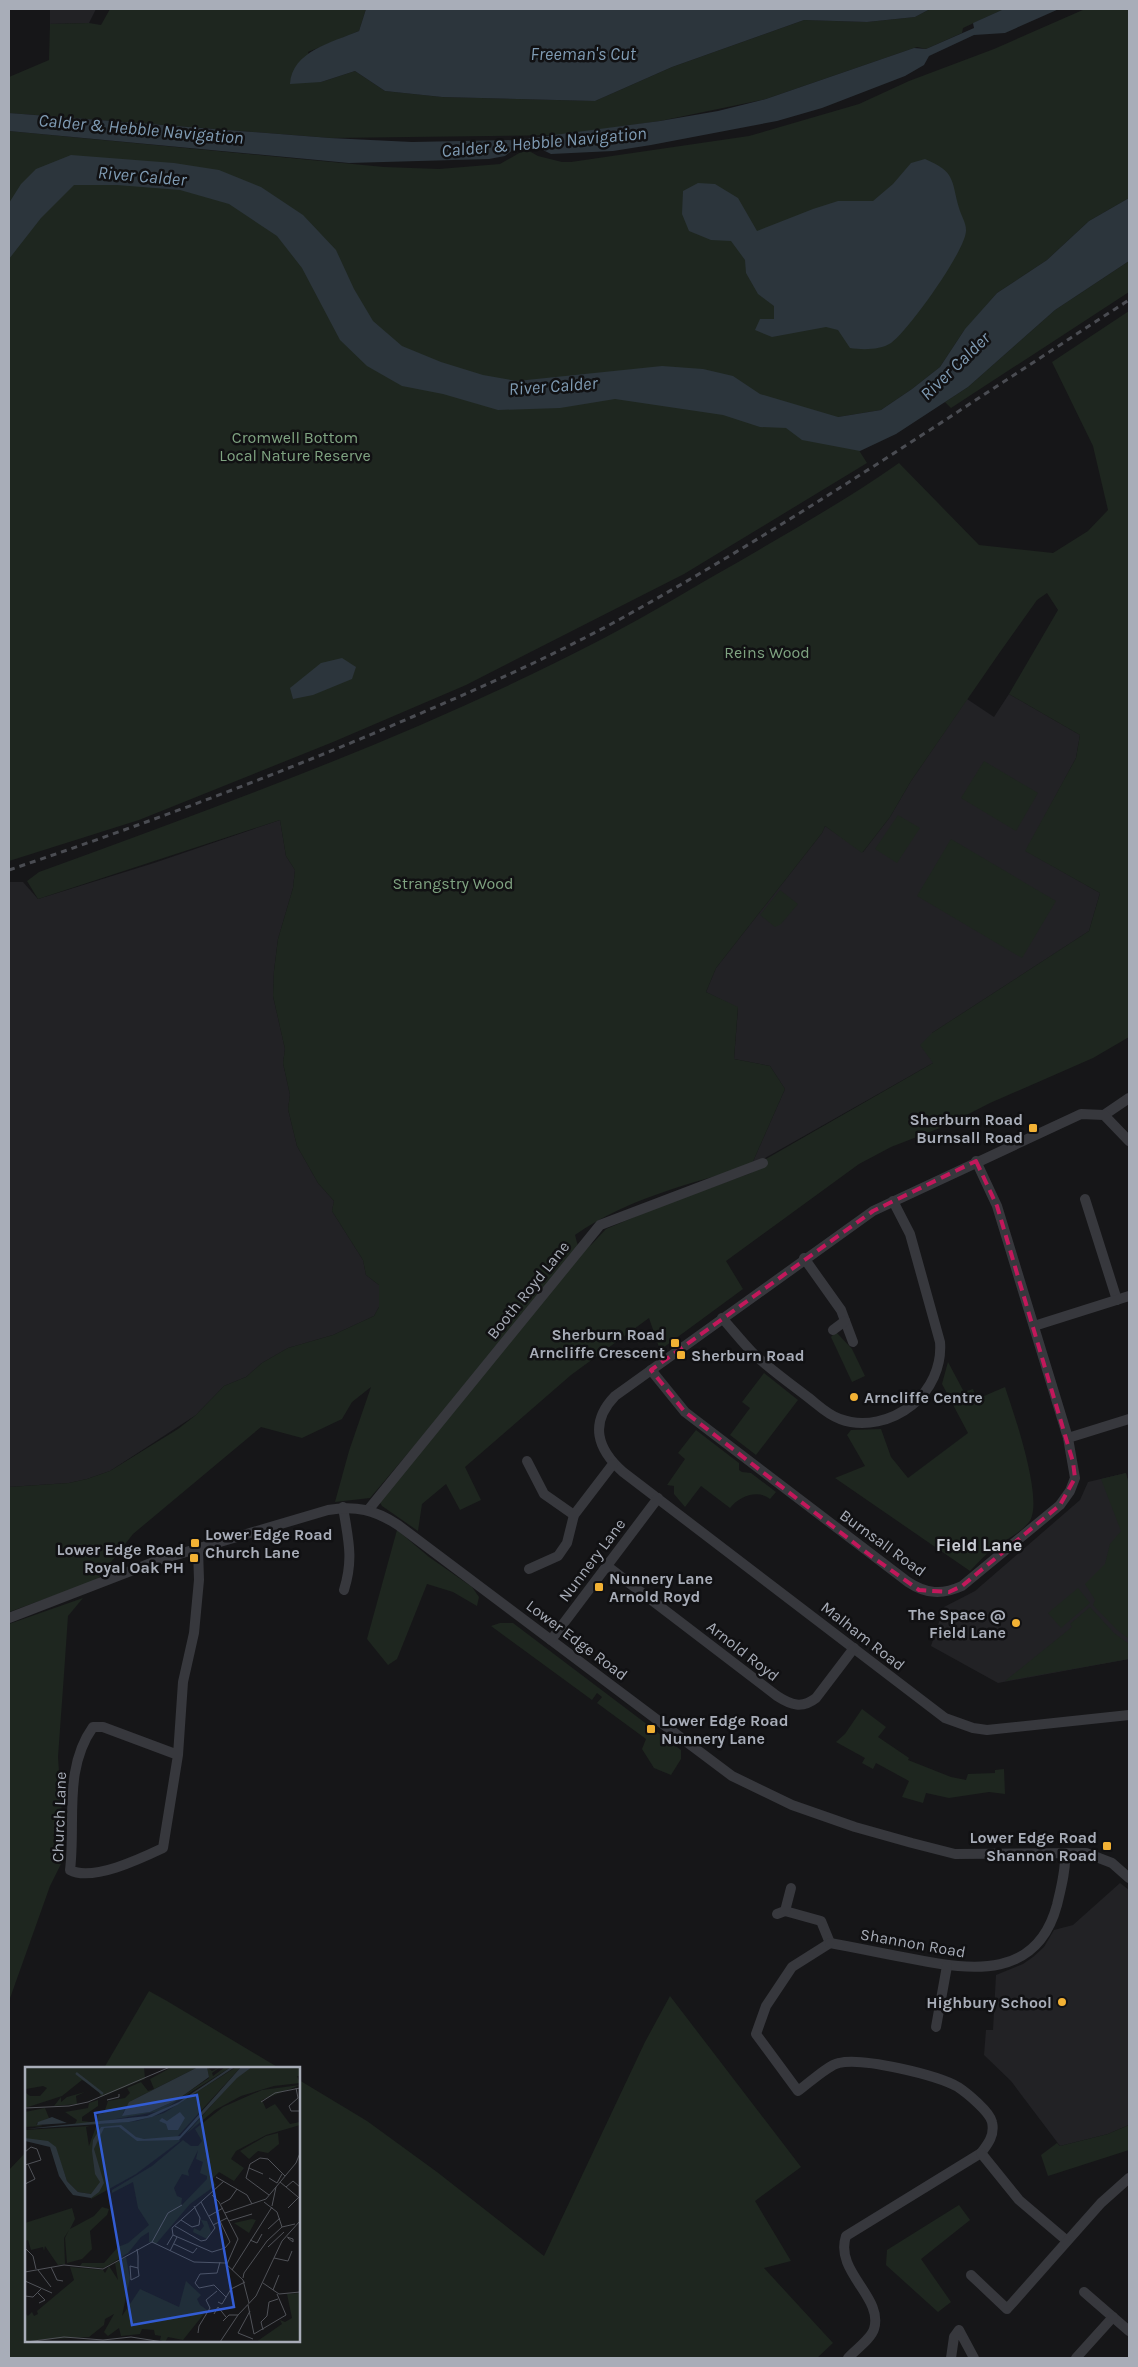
<svg xmlns="http://www.w3.org/2000/svg" width="1138" height="2367" viewBox="0 0 1138 2367" font-family="Karla,sans-serif">
<rect width="100%" height="100%" fill="#161618"/>
<!-- built -->
<g fill="#222225">
<polygon points="50,9 96,9 89,23 50,24"/>
<polygon points="1009,694 1080,735 1076,758 1026,851 1100,893 1089,931 932,1033 933,1063 751,1166 785,1089 770,1066 734,1059 738,1008 706,992 716,968 822,833 825,826 863,852 890,817 911,781 967,699 994,717"/>
<polygon points="280,820 286,856 295,870 293,888 278,939 274,971 273,996 285,1049 283,1063 290,1095 288,1109 297,1146 318,1183 334,1201 332,1211 363,1260 366,1275 379,1285 379,1307 374,1316 333,1335 288,1348 262,1363 246,1377 224,1386 196,1415 110,1471 87,1479 69,1483 9,1487 9,882 23,882 38,899 154,863"/>
<polygon points="1126,1473 1129,1485 1129,1659 998,1683 931,1646 944,1607 975,1591 1080,1500 1088,1482"/>
<polygon points="1120,1883 1129,1890 1129,2125 1108,2134 1060,2146 1011,2081 984,2055 986,2030 993,2030 996,1975 1023,1964 1033,1957 1044,1947 1054,1930 1073,1925"/>
</g>
<!-- green -->
<g fill="#1e261f" fill-rule="evenodd">
<polygon points="110,9 366,9 359,31 308,52 321,82 355,71 385,91 442,97 595,101 672,67 804,20 867,22 915,17 930,9 1004,9 963,28 962,33 926,49 917,47 766,99 660,121 563,135 330,138 9,113 9,77 49,60 50,24 89,23 101,25"/>
<polygon points="1085,9 1129,9 1129,198 1089,221 1047,260 997,293 963,332 940,367 912,389 881,410 838,417 867,463 684,574 466,685 333,742 139,820 9,861 9,131 384,167 439,169 500,164 521,152 529,151 538,156 562,162 571,162 749,136 859,104 909,81 994,49"/>
<polygon points="1129,261 1129,292 951,408 945,402 968,387 1055,310"/>
<path d="M 1129,311 L 1129,1037 L 1093,1058 L 990,1103 L 945,1126 L 891,1147 L 859,1164 L 726,1261 L 743,1289 L 660,1350 L 649,1318 L 571,1375 L 465,1467 L 481,1500 L 460,1510 L 446,1484 L 422,1504 L 418,1531 L 382,1506 L 379,1501 L 459,1393 L 370,1498 L 335,1502 L 349,1451 L 371,1387 L 352,1402 L 342,1419 L 302,1438 L 261,1427 L 133,1534 L 97,1580 L 9,1612 L 9,1487 L 69,1483 L 87,1479 L 110,1471 L 178,1429 L 196,1415 L 224,1386 L 246,1377 L 262,1363 L 288,1348 L 333,1335 L 374,1316 L 379,1307 L 379,1285 L 366,1275 L 363,1260 L 332,1211 L 334,1201 L 318,1183 L 297,1146 L 288,1109 L 290,1095 L 283,1063 L 285,1049 L 273,996 L 274,971 L 278,939 L 293,888 L 295,870 L 286,856 L 280,820 L 38,899 L 27,881 L 39,872 C 231,802 425,732 606,637 C 652,613 695,586 740,561 C 794,529 848,499 899,463 L 979,545 L 1053,553 L 1088,531 L 1108,510 L 1093,446 L 1052,362 ZM 1047,593 L 1058,610 L 1009,694 L 1080,735 L 1076,758 L 1025,851 L 1100,893 L 1089,931 L 932,1033 L 920,1045 L 933,1063 L 766,1159 L 751,1173 L 663,1205 L 606,1229 L 591,1245 L 579,1250 L 575,1235 C 626,1199 691,1183 751,1166 L 785,1089 L 770,1066 L 734,1059 L 738,1007 L 706,992 L 716,968 L 822,833 L 825,826 L 862,853 L 890,817 L 911,781 L 1000,652 L 1037,600 Z"/>
<polygon points="984,761 1038,793 1016,831 961,798"/>
<polygon points="898,815 920,828 897,863 875,849"/>
<polygon points="951,839 1056,901 1022,958 917,896"/>
<polygon points="780,890 798,904 781,924 775,927 760,915"/>
<polygon points="836,1332 852,1349 865,1376 852,1382 831,1337"/>
<path d="M 948,1362 L 964,1392 L 973,1389 L 977,1399 L 1005,1387 C 1013,1411 1045,1502 1029,1522 C 1020,1534 1004,1540 992,1549 C 984,1556 977,1564 970,1571 L 835,1478 L 865,1466 L 847,1435 L 851,1430 L 881,1429 L 891,1457 L 908,1478 L 968,1433 L 942,1384 Z"/>
<polygon points="764,1373 798,1400 756,1455 730,1435 750,1408 742,1402"/>
<path d="M 696,1430 L 739,1463 L 739,1470 L 742,1472 L 751,1473 L 776,1492 L 770,1499 C 758,1489 739,1496 730,1508 L 701,1486 L 685,1507 L 674,1494 L 674,1486 L 667,1485 L 685,1459 L 678,1453 Z"/>
<polygon points="1126,1473 1129,1485 1129,1639 1117,1630 1093,1605 1095,1600 1085,1584 1105,1564 1110,1544 1121,1531 1101,1479"/>
<polygon points="397,1530 429,1557 472,1587 479,1597 477,1606 453,1592 427,1584 397,1659 388,1665 367,1639"/>
<polygon points="1078,1588 1090,1603 1061,1628 1048,1613"/>
<polygon points="83,1598 68,1616 64,1674 58,1757 65,1856 50,1886 9,2001 9,1624"/>
<polygon points="1090,1607 1114,1633 1129,1644 1129,1659 1005,1681 1072,1627 1070,1624"/>
<polygon points="500,1623 513,1623 681,1750 681,1759 671,1775 654,1768 642,1749 646,1739 597,1703 602,1697 597,1693 592,1700 491,1626"/>
<polygon points="862,1709 886,1727 878,1737 909,1758 908,1760 951,1777 966,1780 968,1774 995,1773 995,1770 1004,1769 1005,1794 989,1792 949,1798 926,1793 923,1803 902,1797 909,1781 876,1763 873,1769 862,1763 865,1758 836,1742 845,1734"/>
<polygon points="149,1991 167,2001 279,2068 104,2068"/>
<polygon points="670,1996 801,2167 755,2201 791,2261 764,2268 833,2343 817,2358 9,2358 9,2170 26,2152 26,2341 299,2341 299,2080 367,2121 437,2172 544,2256 645,2042"/>
<polygon points="1129,2125 1129,2150 1048,2176 1041,2155 1057,2143 1060,2146 1108,2134"/>
<polygon points="959,2205 970,2220 921,2259 951,2302 938,2312 886,2265 887,2250"/>
</g>
<!-- water -->
<g fill="#2c353c">
<path d="M 366,9 L 930,9 L 915,17 L 867,22 L 804,20 L 672,67 L 595,101 L 442,97 L 385,91 L 355,71 L 321,82 L 290,84 C 292,51 333,42 359,31 Z"/>
<polygon points="1004,9 1059,9 1005,33 974,35 929,56 924,65 905,76 822,108 777,121 651,145 613,151 551,154 531,144 519,145 505,156 489,159 349,163 9,131 9,113 330,138 412,142 516,140 660,121 718,111 766,99 914,48 926,49 974,28 973,23"/>
<polygon points="71,155 174,163 219,170 261,187 303,215 336,250 354,289 373,321 402,346 441,362 483,375 517,381 662,366 703,369 733,376 760,394 838,417 881,410 912,389 940,367 965,329 997,293 1047,260 1089,221 1129,198 1129,261 1055,310 968,387 896,434 860,451 802,440 786,428 760,427 723,415 615,399 560,408 498,410 443,394 402,386 367,366 340,340 302,268 277,236 229,204 180,190 117,185 74,185 41,218 9,259 9,203 21,184 36,169"/>
<path d="M 925,159 C 956,172 951,180 959,208 C 961,215 966,223 966,230 C 967,249 908,331 891,343 C 880,350 863,350 850,348 L 838,330 L 826,327 L 772,337 L 755,330 L 760,319 L 774,319 L 774,306 L 758,294 L 746,273 L 745,260 L 731,241 L 711,240 L 689,231 L 682,214 L 683,191 L 698,183 L 715,184 L 738,198 L 757,231 L 813,209 L 838,201 L 873,201 L 893,184 L 911,163 Z"/>
<polygon points="342,658 356,667 352,679 313,695 293,699 290,688 321,663"/>
</g>
<g fill="none" stroke-linecap="round" stroke-linejoin="round">
<!-- minor -->
<g stroke="#37383d" stroke-width="10">
<polyline points="1104,1115 1129,1098"/>
<path d="M 1129,1141 L 1104,1115 L 1081,1114 L 873,1211 L 615,1396 C 589,1423 597,1449 623,1472 L 945,1718 L 973,1728 L 987,1730 L 1129,1715"/>
<polyline points="1085,1199 1117,1300"/>
<polyline points="804,1258 841,1310 853,1342"/>
<path d="M 722,1318 C 732,1329 742,1342 752,1352 C 769,1369 790,1383 809,1398 C 818,1405 828,1415 840,1419 C 864,1428 892,1421 912,1405 C 931,1390 942,1366 940,1342 L 910,1234 L 893,1201"/>
<polyline points="1034,1326 1129,1296"/>
<polyline points="833,1330 845,1321"/>
<path d="M 651,1370 L 685,1412 L 908,1582 C 926,1594 942,1595 962,1586 L 1060,1505 L 1070,1491 L 1075,1478 L 1068,1438 L 997,1206 L 976,1161"/>
<polyline points="1068,1438 1129,1419"/>
<polyline points="527,1461 544,1494 574,1515"/>
<path d="M 343,1507 C 348,1539 354,1558 344,1590"/>
<polyline points="369,1509 600,1225 763,1163"/>
<path d="M 607,1566 L 777,1696 C 791,1705 802,1709 816,1698 L 854,1648"/>
<polyline points="529,1569 558,1556 567,1543 574,1515 613,1464"/>
<path d="M 9,1618 L 159,1560 L 328,1510 C 356,1505 375,1510 398,1525 L 732,1776 L 792,1805 L 855,1827 L 912,1843 L 955,1854 L 1086,1853 L 1112,1863 L 1129,1878"/>
<polyline points="551,1640 658,1498"/>
<path d="M 178,1755 L 103,1727 L 93,1727 C 63,1769 76,1822 70,1870 C 92,1882 142,1858 163,1848 L 178,1755 L 183,1682 L 194,1633 L 199,1580 L 198,1549"/>
<polyline points="785,1911 821,1921 830,1943"/>
<polyline points="777,1914 785,1911 791,1888"/>
<path d="M 830,1943 L 792,1967 L 766,2006 L 756,2034 L 798,2091 C 808,2084 828,2065 839,2063 C 862,2057 937,2075 958,2087 C 967,2093 990,2112 992,2122 C 995,2135 988,2144 981,2153 L 846,2236 C 834,2272 884,2297 874,2329 C 871,2339 855,2350 848,2358"/>
<path d="M 830,1943 C 858,1948 885,1954 913,1959 C 973,1971 1037,1979 1057,1905 C 1061,1888 1066,1870 1065,1853"/>
<polyline points="936,2027 947,1966"/>
<polyline points="981,2153 1019,2200 1066,2240"/>
<polyline points="971,2275 1007,2309 1101,2203 1129,2178"/>
<polyline points="1084,2292 1129,2331"/>
<polyline points="951,2358 954,2337 959,2330 974,2358"/>
<polyline points="1076,2358 1113,2317"/>
</g>
<!-- rail -->
<path stroke="#4a4c52" stroke-width="3" stroke-dasharray="6 5" stroke-linecap="butt" d="M 9,870 C 145,824 280,774 412,717 C 480,688 548,658 613,623 C 791,525 959,410 1129,300"/>
</g>
<!-- marked area -->
<path fill="none" stroke="#c2185b" stroke-width="4" stroke-dasharray="10 6" stroke-linejoin="round" d="M 976,1161 L 997,1206 L 1073,1462 L 1075,1478 L 1060,1505 L 962,1586 L 949,1592 L 919,1590 L 871,1556 L 685,1412 L 651,1370 L 873,1211 Z"/>
<!-- markers -->
<g fill="#f2b134" stroke="#111113" stroke-width="2">
<rect x="1028" y="1123" width="10" height="10" rx="2.5"/>
<rect x="670" y="1338" width="10" height="10" rx="2.5"/>
<rect x="676" y="1350" width="10" height="10" rx="2.5"/>
<circle cx="854" cy="1397" r="5"/>
<rect x="190" y="1538" width="10" height="10" rx="2.5"/>
<rect x="189" y="1553" width="10" height="10" rx="2.5"/>
<rect x="594" y="1582" width="10" height="10" rx="2.5"/>
<circle cx="1016" cy="1623" r="5"/>
<rect x="646" y="1724" width="10" height="10" rx="2.5"/>
<rect x="1102" y="1841" width="10" height="10" rx="2.5"/>
<circle cx="1062" cy="2002" r="5"/>
</g>
<g text-anchor="middle" dominant-baseline="central" stroke-width="5" stroke-linejoin="round" paint-order="stroke">
<!-- park labels -->
<g font-size="16" fill="#7fa381" stroke="#111113">
<text x="295" y="437">Cromwell Bottom<tspan x="295" dy="18">Local Nature Reserve</tspan></text>
<text x="767" y="652">Reins Wood</text>
<text x="453" y="883">Strangstry Wood</text>
</g>
<!-- poi labels -->
<g font-size="16" font-weight="bold" fill="#a8adb8" stroke="#111113" text-anchor="end">
<text x="1023" y="1119">Sherburn Road<tspan x="1023" dy="18">Burnsall Road</tspan></text>
<text x="665" y="1334">Sherburn Road<tspan x="665" dy="18">Arncliffe Crescent</tspan></text>
<text x="691" y="1355" text-anchor="start">Sherburn Road</text>
<text x="864" y="1397" text-anchor="start">Arncliffe Centre</text>
<text x="205" y="1534" text-anchor="start">Lower Edge Road<tspan x="205" dy="18">Church Lane</tspan></text>
<text x="184" y="1549">Lower Edge Road<tspan x="184" dy="18">Royal Oak PH</tspan></text>
<text x="609" y="1578" text-anchor="start">Nunnery Lane<tspan x="609" dy="18">Arnold Royd</tspan></text>
<text x="1006" y="1614">The Space @<tspan x="1006" dy="18">Field Lane</tspan></text>
<text x="661" y="1720" text-anchor="start">Lower Edge Road<tspan x="661" dy="18">Nunnery Lane</tspan></text>
<text x="1097" y="1837">Lower Edge Road<tspan x="1097" dy="18">Shannon Road</tspan></text>
<text x="1052" y="2002">Highbury School</text>
</g>
<!-- street labels -->
<g font-size="16" fill="#a8adb8" stroke="#111113">
<text transform="translate(528 1290) rotate(-51)">Booth Royd Lane</text>
<text transform="translate(883 1543) rotate(36)">Burnsall Road</text>
<text transform="translate(592 1560) rotate(-53)">Nunnery Lane</text>
<text transform="translate(863 1636) rotate(38)">Malham Road</text>
<text transform="translate(577 1640) rotate(37)">Lower Edge Road</text>
<text transform="translate(743 1651) rotate(38)">Arnold Royd</text>
<text transform="translate(59 1817) rotate(-88)">Church Lane</text>
<text transform="translate(913 1943) rotate(10)">Shannon Road</text>
</g>
<!-- water labels -->
<g font-size="18" font-style="italic" fill="#7f9bb3" stroke="#111113">
<text x="583" y="54">Freeman's Cut</text>
<text transform="translate(141 129) rotate(5)">Calder &amp; Hebble Navigation</text>
<text transform="translate(544 142) rotate(-5)">Calder &amp; Hebble Navigation</text>
<text transform="translate(142 176) rotate(5)">River Calder</text>
<text transform="translate(955 366) rotate(-44)">River Calder</text>
<text transform="translate(553 386) rotate(-4)">River Calder</text>
</g>
<!-- neighbourhood labels -->
<g font-size="18" font-weight="bold" fill="#c9ccd4" stroke="#111113">
<text x="979" y="1545">Field Lane</text>
</g>
</g>
<!-- overview -->
<g transform="translate(25 2067)">
<rect width="275" height="275" fill="#161618"/>
<path d="M 0,0 L 119,0 L 120,12 L 76,30 L 72,21 L 57,13 L 37,29 L 0,41 ZM 18,19 L 22,21 L 15,29 L 5,29 L 1,26 L 1,22 ZM 147,0 L 173,0 L 106,34 L 98,46 L 100,48 L 125,45 L 152,33 L 184,11 L 182,0 L 187,4 L 195,0 L 187,6 L 188,9 L 200,0 L 206,0 L 136,44 L 69,56 L 74,47 L 79,46 L 83,34 L 100,31 L 105,26 L 102,21 L 116,15 L 123,24 L 129,22 L 125,12 ZM 211,0 L 216,0 L 152,70 L 155,74 L 111,107 L 66,132 L 66,127 L 53,125 L 42,114 L 30,80 L 0,71 L 0,63 L 65,59 L 61,60 L 64,79 L 72,57 L 112,54 L 139,46 ZM 227,0 L 275,0 L 275,9 L 272,9 L 275,16 L 249,19 L 216,29 L 190,43 L 161,67 L 212,10 ZM 275,18 L 237,33 L 241,42 L 250,37 L 265,57 L 275,55 L 275,58 L 241,68 L 211,84 L 206,92 L 219,101 L 209,114 L 194,105 L 187,112 L 191,118 L 165,137 L 131,177 L 124,175 L 124,165 L 116,170 L 103,186 L 79,201 L 55,199 L 57,196 L 79,196 L 93,180 L 103,176 L 124,158 L 113,141 L 108,115 L 87,126 L 87,123 L 127,99 L 158,73 L 166,79 L 173,79 L 177,74 L 170,62 L 198,40 L 237,23 ZM 173,83 L 171,92 L 178,95 L 175,106 L 182,109 L 182,112 L 156,139 L 157,131 L 152,129 L 149,121 L 157,107 L 164,109 L 163,104 ZM 60,25 L 51,29 L 52,37 L 29,39 L 36,30 L 36,35 L 42,30 ZM 73,33 L 73,39 L 57,50 L 57,54 L 66,55 L 63,56 L 50,57 L 52,53 L 40,45 L 63,41 L 64,36 ZM 20,41 L 24,51 L 11,57 L 18,59 L 0,60 L 0,45 ZM 253,66 L 254,77 L 243,86 L 233,84 L 224,92 L 215,84 L 241,69 ZM 77,140 L 84,142 L 82,148 L 65,164 L 67,182 L 57,192 L 42,196 L 40,171 L 44,163 L 39,171 L 40,197 L 33,198 L 20,179 L 19,184 L 18,180 L 6,183 L 3,173 L 0,174 L 0,156 L 47,141 L 50,152 L 45,162 L 69,149 ZM 227,152 L 231,153 L 224,166 L 209,156 ZM 176,153 L 182,154 L 186,165 L 182,172 L 168,165 L 169,161 L 175,164 L 179,159 ZM 101,190 L 105,211 L 97,249 L 115,222 L 154,240 L 161,214 L 176,228 L 172,232 L 175,238 L 182,243 L 158,273 L 143,270 L 140,275 L 135,273 L 136,269 L 130,268 L 129,263 L 117,262 L 115,267 L 96,269 L 94,261 L 83,269 L 79,265 L 89,247 L 80,252 L 79,258 L 64,270 L 0,274 L 0,246 L 3,249 L 7,245 L 9,249 L 13,247 L 12,244 L 49,213 L 45,200 L 78,203 L 80,206 L 84,199 L 93,213 L 90,196 ZM 275,226 L 275,275 L 231,275 L 257,257 L 255,253 L 260,255 L 267,251 L 262,227 Z" fill="#1e261f" fill-rule="evenodd"/>
<path d="M 173,0 L 182,0 L 184,10 L 152,33 L 125,45 L 97,49 L 104,35 ZM 206,0 L 210,0 L 152,38 L 127,50 L 104,55 L 0,62 L 122,49 L 154,35 ZM 216,0 L 227,0 L 212,11 L 154,73 L 112,74 L 94,60 L 79,61 L 69,82 L 79,116 L 74,125 L 66,131 L 48,128 L 43,122 L 34,109 L 25,80 L 0,74 L 0,71 L 23,74 L 31,80 L 42,114 L 53,125 L 66,127 L 75,115 L 70,107 L 67,84 L 68,73 L 76,60 L 96,58 L 111,70 L 119,72 L 155,69 ZM 155,45 L 160,51 L 153,63 L 143,63 L 141,57 L 134,54 L 137,51 L 142,54 ZM 27,50 L 42,56 L 12,58 L 13,55 Z" fill="#2c353c"/>
<path fill="none" stroke="#2c353c" stroke-width="2.5" d="M 51,6 L 78,27"/>
<path fill="none" stroke="#505258" stroke-width="1" d="M 271,21 L 273,31 L 264,39 L 266,44 L 275,44M 82,33 L 94,30 L 94,27M 236,35 L 250,26 L 275,21M 0,41 L 44,39 L 63,35 L 145,0M 0,85 L 6,80 L 12,82 L 16,93 L 0,98M 224,101 L 238,107M 191,110 L 222,128 L 227,137M 244,111 L 252,116 L 257,107M 255,115 L 273,130M 0,117 L 10,112 L 3,97M 261,120 L 268,114 L 275,120M 187,128 L 194,135 L 213,172 L 202,197M 244,128 L 221,111 L 225,97 L 235,91 L 243,92 L 260,109M 239,135 L 252,145 L 257,160M 196,137 L 205,132 L 212,122M 247,139 L 251,120M 263,141 L 275,129M 200,146 L 241,132 L 271,96 L 275,86M 184,149 L 198,141M 156,153 L 167,160 L 174,158 L 175,151 L 169,139M 204,154 L 227,147M 188,158 L 202,151M 150,159 L 176,174 L 181,173 L 190,161 L 176,135M 243,162 L 255,151M 148,168 L 187,185 L 200,181 L 205,175 L 195,154M 262,170 L 268,172 L 268,175 L 263,171M 225,173 L 232,176 L 237,167M 127,175 L 143,146 L 157,138M 149,177 L 168,186 L 172,181M 142,178 L 148,168 L 147,161 L 199,114M 243,180 L 259,165M 0,181 L 8,189 L 11,202M 112,182 L 113,189 L 113,201 L 114,209 L 106,213 L 105,199 L 113,201M 145,184 L 152,170M 249,191 L 263,194 L 267,184M 26,200 L 32,213 L 38,214M 13,203 L 26,220M 207,203 L 247,140M 0,205 L 39,198 L 78,202 L 127,175 L 169,195 L 200,196 L 218,213 L 224,236M 175,207 L 170,216 L 174,221 L 189,218 L 201,230M 175,207 L 192,206 L 195,195M 218,211 L 219,206 L 242,174 L 257,160 L 270,157M 0,214 L 27,226M 238,216 L 254,227 L 275,225M 248,223 L 254,208M 13,226 L 20,233 L 14,236M 0,229 L 8,230 L 16,222M 193,235 L 197,237 L 206,222 L 220,215M 223,238 L 229,267M 225,244 L 213,266 L 228,272M 189,247 L 193,240 L 201,250M 198,254 L 204,248 L 213,248M 238,263 L 236,255 L 242,249 L 244,235 L 253,232M 173,266 L 174,259 L 185,241 L 181,233 L 192,224M 229,267 L 261,248 L 252,227M 1,275 L 39,270 L 78,273 L 106,270 L 138,275M 195,275 L 213,248 L 231,229 L 257,174 L 275,154"/>
<path fill="#325cd3" fill-opacity="0.15" stroke="#325cd3" stroke-width="2.5" d="M 172,28 L 209,240 L 107,258 L 70,46 Z"/>
<rect width="275" height="275" fill="none" stroke="#a8adb8" stroke-width="2.5"/>
</g>
<!-- border -->
<rect width="1138" height="2367" fill="none" stroke="#a8adb8" stroke-width="20"/>
</svg>
